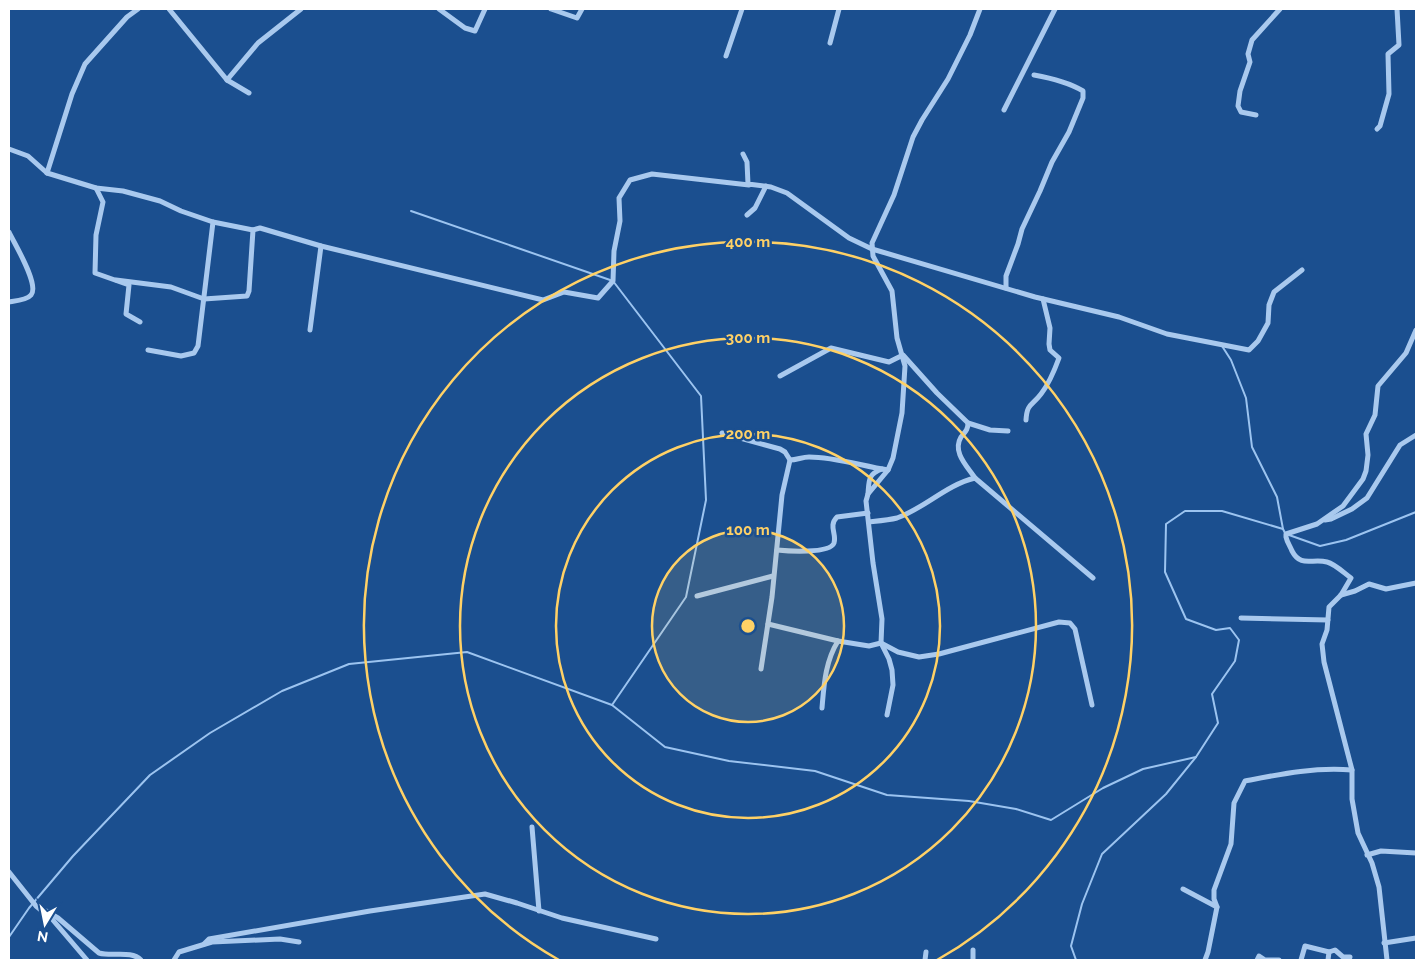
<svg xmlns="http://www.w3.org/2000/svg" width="1425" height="969" viewBox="0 0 1425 969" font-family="Raleway,sans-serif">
<rect width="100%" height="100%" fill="#1b4f8f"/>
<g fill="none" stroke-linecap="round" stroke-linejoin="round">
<!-- stream -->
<g stroke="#9cc4f0" stroke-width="2">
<polyline points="411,211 613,281 701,396 706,500 686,597 612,705"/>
<polyline points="1222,346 1231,360 1246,398 1252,447 1277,497 1283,529"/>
<polyline points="1289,535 1320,546 1346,540 1416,512"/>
<polyline points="9,937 29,908 73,856 150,775 210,733 282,691 349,664 467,652 612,705 665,747 729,761 815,771 887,795 969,801 1016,809 1051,820 1103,788 1143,769 1196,757"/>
<polyline points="1076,960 1071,946 1082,904 1102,854 1166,794 1196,757 1218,723 1212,694 1235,661 1239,640 1230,628 1216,630 1186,619 1165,572 1166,524 1185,511 1222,511 1283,529 1285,533"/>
</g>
<!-- street -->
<g stroke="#a9c9ee" stroke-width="5">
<polyline points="169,9 227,80 249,93"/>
<polyline points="439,9 465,28 475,31 485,9"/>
<polyline points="551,9 577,18 582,9"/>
<polyline points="830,43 839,9"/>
<polyline points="726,56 742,9"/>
<polyline points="227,80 258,43 301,9"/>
<polyline points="1004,110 1055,9"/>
<polyline points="1256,115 1241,112 1238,106 1240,91 1250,62 1248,54 1252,40 1280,9"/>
<polyline points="1377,129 1380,126 1389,94 1388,54 1399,45 1397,9"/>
<polyline points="9,149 28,156 47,173 96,188 123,191 160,201 181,211 213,222 253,230 260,228 321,246 543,300 564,292 598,298 613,281 614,251 620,221 619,198 630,180 652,174 749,185"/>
<polyline points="743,154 747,162 748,184 771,187 787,193 849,238 872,249 1035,297 1119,317 1167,334 1249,350 1258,341 1268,323 1269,305 1274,292 1302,270"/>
<polyline points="47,173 72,94 85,64 127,17 138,9"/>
<polyline points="96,188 103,202 96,235 95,273 129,285 126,314 140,322"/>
<polyline points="747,215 755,208 766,186"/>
<path d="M 9,232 C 14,243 40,285 31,295 C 27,300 15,301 9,302"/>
<polyline points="116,280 171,287 204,299 247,296 249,291 253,230"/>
<path d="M 1006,288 L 1006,276 L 1018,244 L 1022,229 L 1040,191 L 1052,162 L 1069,132 L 1083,98 L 1083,91 C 1068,82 1051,78 1034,75"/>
<polyline points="310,330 321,246"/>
<polyline points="148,350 181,356 194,353 198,346 213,222"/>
<polyline points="780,376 831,348 889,362 903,355 937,393 968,423 990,430 1008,431"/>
<path d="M 1026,420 C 1027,403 1032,406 1041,394 C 1048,385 1055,369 1059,358 L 1050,350 L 1049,344 L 1050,328 L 1043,299"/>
<path d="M 968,423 C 968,430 965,432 961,437 C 952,452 967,466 975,478"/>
<polyline points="722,433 780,449 785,452 790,460 782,495 772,597 761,669"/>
<path d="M 790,460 C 797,460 802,457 809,457 C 835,457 862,466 888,470"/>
<path d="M 868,494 C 869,480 868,474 882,469"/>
<polyline points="1325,520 1331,519 1352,509 1367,498 1400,445 1416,435"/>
<path d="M 869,522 C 878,521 889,520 897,518 C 925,508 946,485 975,478 L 1093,578"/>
<path d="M 777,550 C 787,551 830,554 834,543 C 837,534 828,526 837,517 L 868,513"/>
<polyline points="1341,595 1355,591 1369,584 1386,589 1416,583"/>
<polyline points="697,596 773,576"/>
<polyline points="1241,618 1328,620"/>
<polyline points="768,624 838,641 869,646 881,643 898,652 919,657 939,654 1059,622 1070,623 1075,629 1092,705"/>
<path d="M 822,708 C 824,685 825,662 838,641"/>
<polyline points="887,715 893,685 892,670 889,659 881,643 882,619 873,563 866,501 868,494 888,470 893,458 902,413 905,366 897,338 892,291 873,256 872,243 894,195 913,137 922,120 948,79 970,35 980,9"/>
<polyline points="532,827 539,911"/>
<polyline points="1367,855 1381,851 1416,853"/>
<polyline points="9,872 36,906 52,919 87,960"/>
<polyline points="1183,889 1217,907 1208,952 1205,960"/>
<path d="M 1217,907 L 1214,899 L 1214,890 L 1231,844 L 1234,803 L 1245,781 C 1281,774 1314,767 1352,770"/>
<path d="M 46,911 L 58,918 L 99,953 C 112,957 131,950 141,960"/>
<polyline points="1384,943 1416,938"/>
<polyline points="204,944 209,939 370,911 485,894 517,903 562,918 656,939"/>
<polyline points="174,960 179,952 212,942 280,939 299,942"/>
<polyline points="925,960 926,952"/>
<polyline points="973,960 973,950"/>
<polyline points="1257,960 1259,956 1265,960 1279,960"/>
<polyline points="1301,960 1305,946 1329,952 1335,950 1343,957 1350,957"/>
<polyline points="1328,960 1329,952"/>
<path d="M 1387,960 L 1379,887 L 1372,863 L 1358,833 L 1352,799 L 1352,770 L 1324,662 L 1322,644 L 1327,630 L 1329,607 L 1341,595 L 1351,578 C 1344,573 1335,564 1327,562 C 1312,558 1301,568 1292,551 C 1290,546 1287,542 1286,537 L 1286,534 L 1317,524 L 1343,506 L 1363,479 L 1366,471 L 1368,455 L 1366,434 L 1375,415 L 1378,386 L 1406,353 L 1416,330"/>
</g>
</g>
<!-- distance rings -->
<circle cx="748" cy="626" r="96" fill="#ffd166" fill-opacity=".12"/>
<g fill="none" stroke="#ffd166" stroke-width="2.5">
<circle cx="748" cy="626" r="96"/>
<circle cx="748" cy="626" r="192"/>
<circle cx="748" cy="626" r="288"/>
<path d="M559 960A384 384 0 1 1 937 960"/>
</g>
<circle cx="748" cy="626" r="8" fill="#ffd166" stroke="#1b4f8f" stroke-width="2.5"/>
<g font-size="15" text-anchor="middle" font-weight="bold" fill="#ffd166" stroke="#1b4f8f" stroke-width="5" stroke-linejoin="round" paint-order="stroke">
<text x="748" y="247">400 m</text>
<text x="748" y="343">300 m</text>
<text x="748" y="439">200 m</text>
<text x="748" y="535">100 m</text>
</g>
<!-- border -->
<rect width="1425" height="969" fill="none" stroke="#ffffff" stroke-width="20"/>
<!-- north arrow -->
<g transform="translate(45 924) rotate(190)" stroke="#1b4f8f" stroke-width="4" paint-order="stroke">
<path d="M0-4L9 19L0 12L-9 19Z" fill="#ffffff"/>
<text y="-8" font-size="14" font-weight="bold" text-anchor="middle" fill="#ffffff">N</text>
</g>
</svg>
